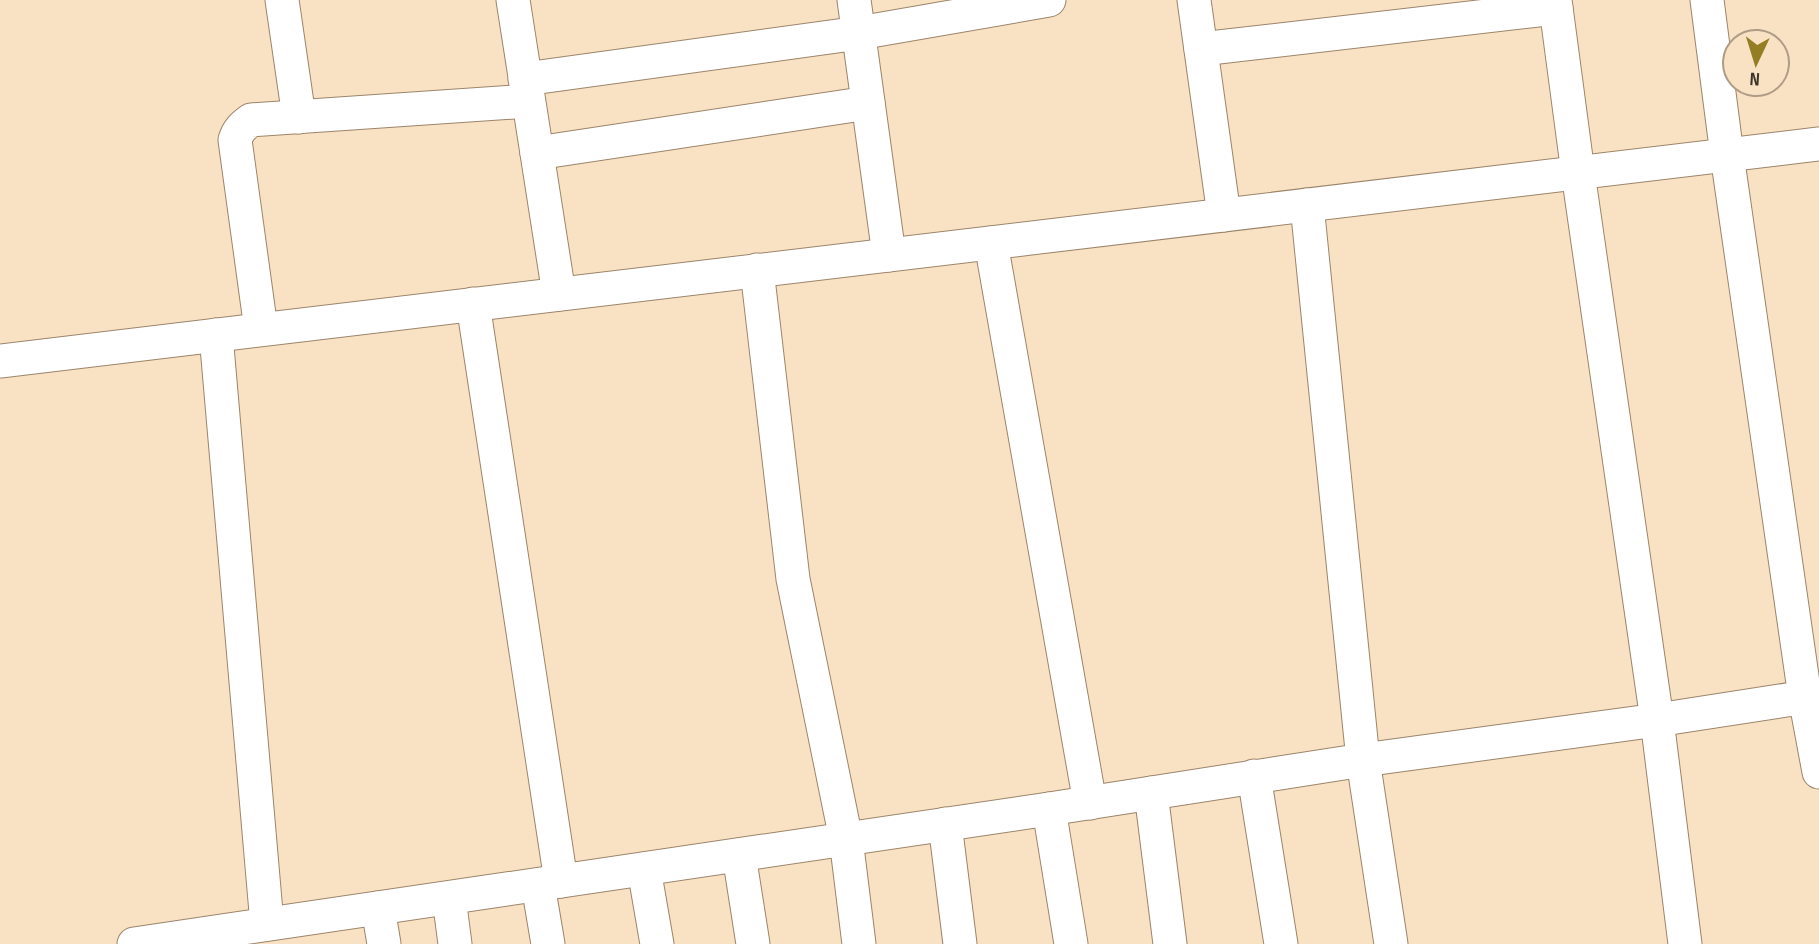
<svg xmlns="http://www.w3.org/2000/svg" width="1819" height="944" viewBox="0 0 1819 944" font-family="'Sofia Sans Condensed',sans-serif">
<rect width="100%" height="100%" fill="#f9e1c4"/>
<g fill="none" stroke-linecap="round" stroke-linejoin="round">
<!-- street casing -->
<g stroke="#9b856a" stroke-width="35">
<g id="street">
<polyline points="282,0 299,117"/>
<polyline points="513,0 559,294"/>
<polyline points="854,0 889,255"/>
<polyline points="1194,0 1224,215"/>
<polyline points="1555,0 1578,173 1657,720 1685,944"/>
<polyline points="1707,0 1727,155 1805,697 1819,772"/>
<polyline points="1201,49 1556,8"/>
<polyline points="525,79 859,33 1049,0"/>
<polyline points="537,153 868,103"/>
<polyline points="1307,205 1363,760 1391,944"/>
<polyline points="991,243 1090,803"/>
<polyline points="757,270 793,579 846,839 859,944"/>
<polyline points="473,304 561,881"/>
<path d="M 261,329 L 235,140 C 238,130 243,126 251,120 L 528,101"/>
<polyline points="216,335 267,924"/>
<polyline points="0,361 1819,144"/>
<polyline points="1254,776 1281,944"/>
<polyline points="1151,793 1170,944"/>
<polyline points="1049,809 1071,944"/>
<polyline points="945,824 960,944"/>
<polyline points="739,855 753,944"/>
<polyline points="644,869 657,944"/>
<polyline points="538,885 548,944"/>
<polyline points="449,898 455,944"/>
<polyline points="378,908 384,944"/>
<polyline points="134,944 1049,809 1363,760 1657,720 1819,695"/>
</g>
</g>
<!-- street -->
<use href="#street" stroke="#fff" stroke-width="33"/>
</g>
<!-- north arrow -->
<g transform="translate(1756 63) rotate(184)"><circle r="33" fill="#f9e1c4" stroke="#ae9c86" stroke-width="2"/>
<path d="M0-5L12 26L0 18L-12 26Z" fill="#947e25"/>
<text y="-10" font-size="19" font-weight="bold" text-anchor="middle" fill="#3d3429">N</text>
</g>
</svg>
